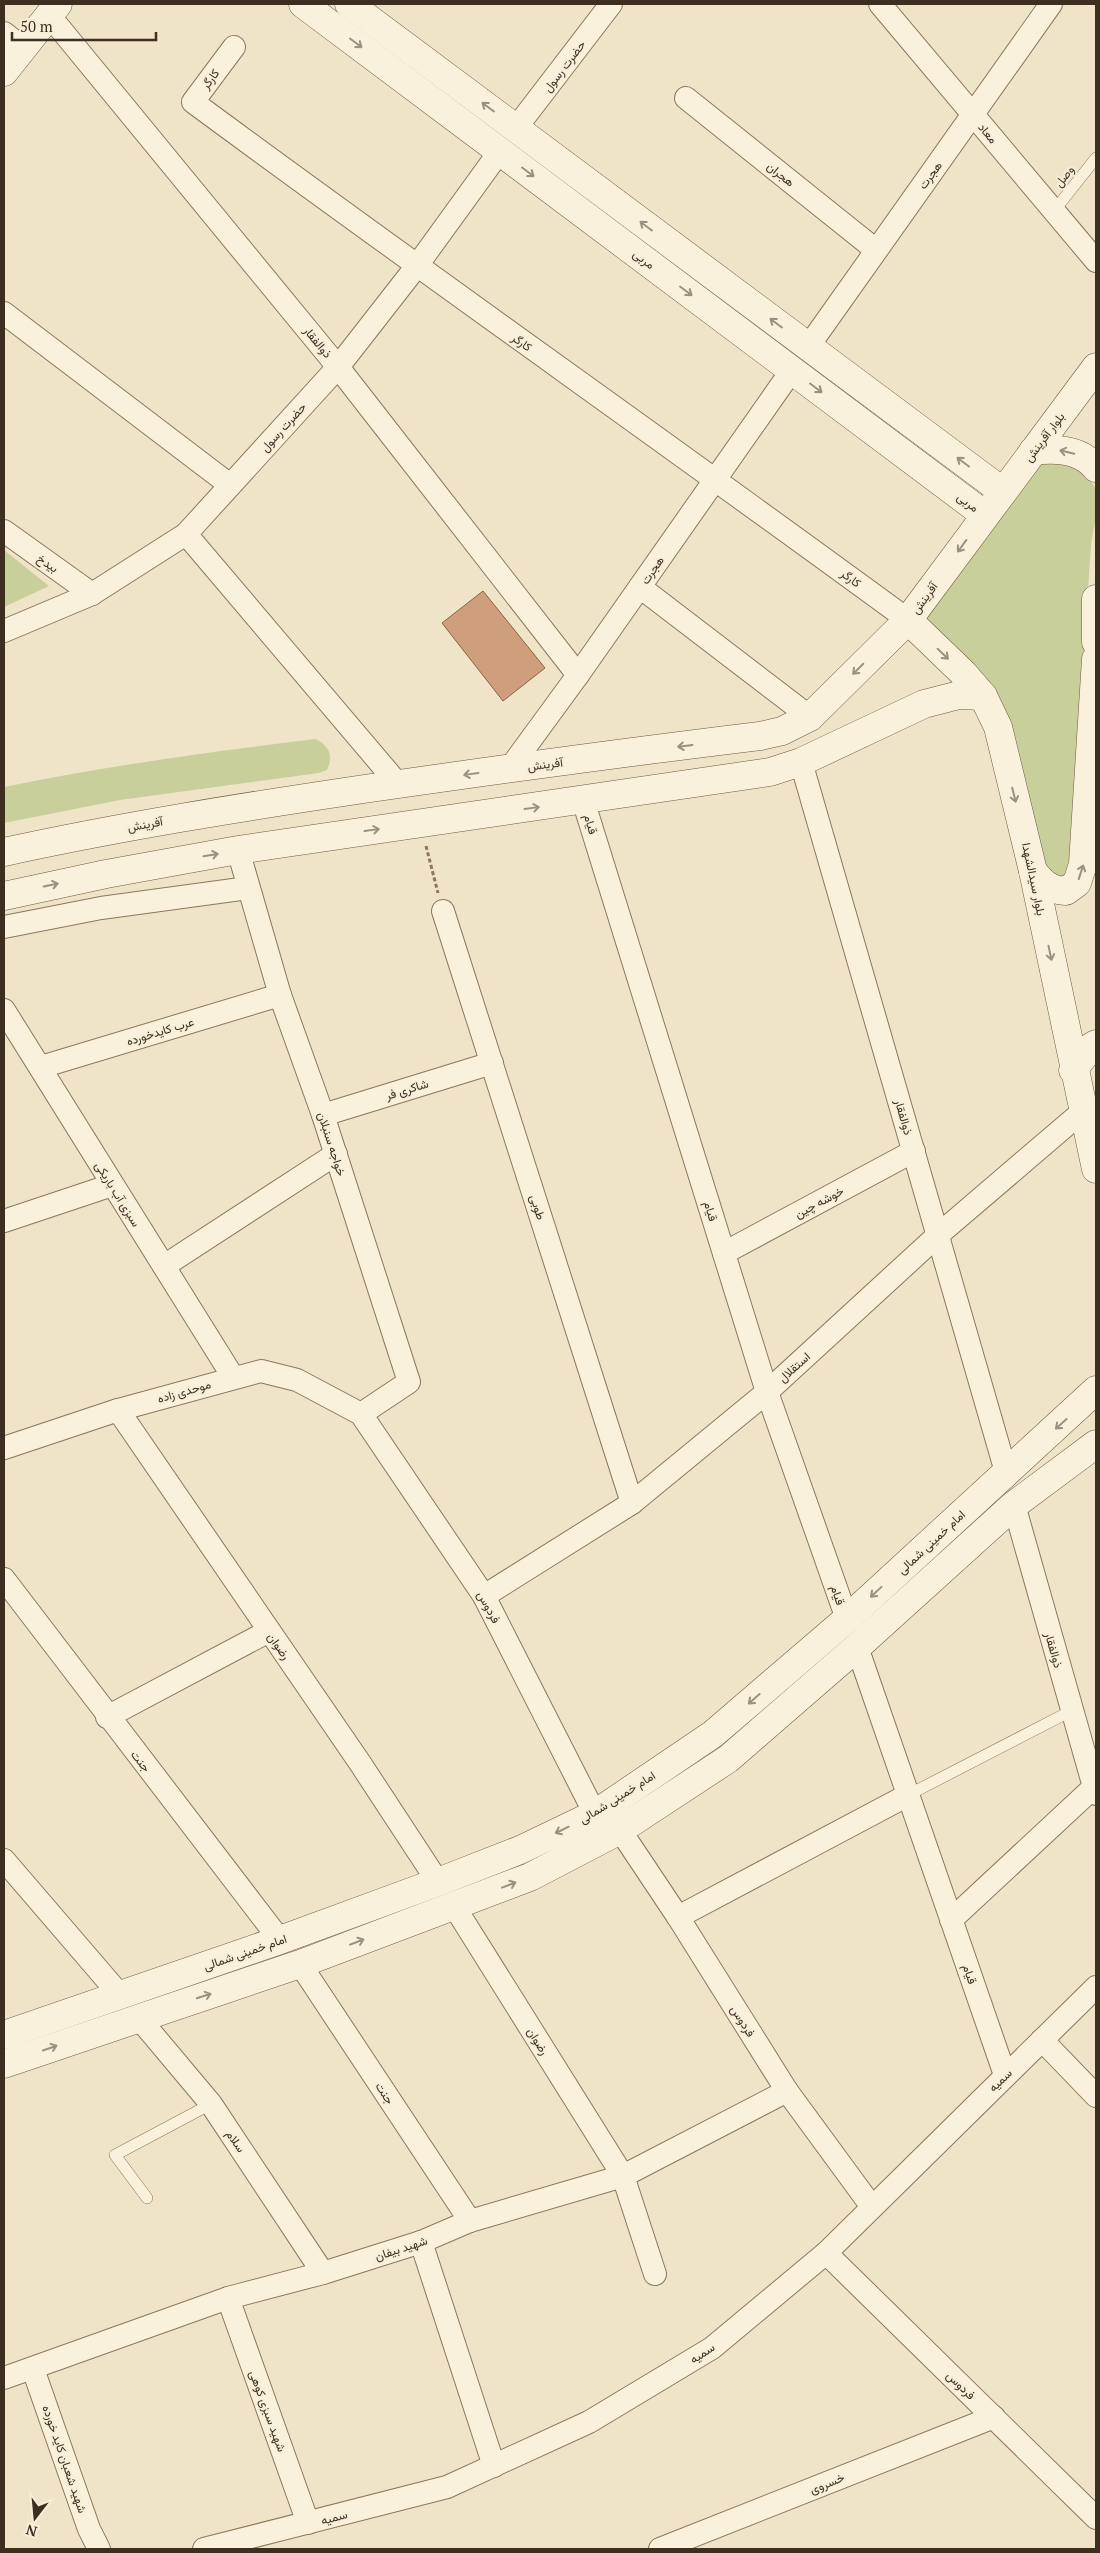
<svg xmlns="http://www.w3.org/2000/svg" width="1100" height="2553" viewBox="0 0 1100 2553" font-family="'PT Serif',Vazirmatn,serif">
<rect width="100%" height="100%" fill="#f0e4c8"/>
<!-- green -->
<g fill="#c9cf9b">
<polygon points="1063,461 1087,474 1096,489 1096,517 1091,544 1087,607 1078,848 1065,882 1043,875 1014,749 920,619 1036,464"/>
<polygon points="4,550 49,586 4,607"/>
<path d="M 315,739 C 329,745 334,756 327,770 L 319,773 L 120,800 L 4,823 L 4,787 C 107,766 210,752 315,739 Z"/>
</g>
<!-- building -->
<polygon fill="#cf9f7d" stroke="#8d5f41" points="483,591 545,668 503,701 442,623"/>
<g fill="none" stroke-linecap="round" stroke-linejoin="round">
<!-- lane casing -->
<g stroke="#8d765c" stroke-width="12">
<g id="lane">
<polyline points="1054,211 1096,158"/>
<polyline points="908,1795 1071,1711"/>
<polyline points="147,2198 115,2155 211,2104"/>
</g>
</g>
<!-- street casing -->
<g stroke="#8d765c" stroke-width="24">
<g id="street">
<polyline points="880,4 1096,261"/>
<polyline points="49,15 338,367 578,675"/>
<polyline points="4,33 23,48"/>
<path d="M 234,47 L 193,102 C 430,277 671,446 908,620"/>
<polyline points="686,98 876,250"/>
<polyline points="516,128 611,4"/>
<polyline points="4,313 230,485"/>
<polyline points="808,347 1051,4"/>
<polyline points="4,531 92,594"/>
<polyline points="186,534 398,784"/>
<polyline points="640,587 810,717"/>
<polyline points="4,631 92,594 186,534 338,367 416,267 500,151"/>
<polyline points="801,762 1006,1472"/>
<polyline points="510,768 578,675 792,370"/>
<polyline points="583,800 767,1392 847,1619"/>
<polyline points="238,850 280,995 323,1115 409,1382 361,1414"/>
<polyline points="443,911 632,1503"/>
<polyline points="4,927 101,908 248,888"/>
<polyline points="4,1010 233,1377"/>
<polyline points="41,1067 280,995"/>
<polyline points="323,1115 492,1063"/>
<polyline points="4,1221 112,1185"/>
<polyline points="724,1253 914,1151"/>
<polyline points="164,1266 336,1154"/>
<polyline points="118,1410 360,1763 438,1882"/>
<polyline points="4,1448 118,1410 261,1371 297,1380 361,1414 484,1596 595,1814"/>
<polyline points="1014,1505 1096,1794"/>
<polyline points="4,1579 280,1940"/>
<polyline points="484,1596 632,1503 767,1392 938,1235 1083,1111"/>
<polyline points="857,1647 1005,2075"/>
<polyline points="107,1717 269,1631"/>
<polyline points="620,1830 678,1917 787,2091 872,2207"/>
<polyline points="4,1860 120,1995"/>
<polyline points="454,1906 623,2176 655,2274"/>
<polyline points="678,1917 908,1795"/>
<polyline points="951,1920 1094,1787"/>
<polyline points="300,1964 470,2221"/>
<polyline points="138,2017 211,2104 323,2273"/>
<polyline points="1042,2040 1096,2096"/>
<polyline points="421,2242 494,2466"/>
<polyline points="826,2253 1096,2518"/>
<polyline points="228,2298 308,2523"/>
<polyline points="33,2369 89,2529 99,2549"/>
<polyline points="4,2378 228,2298 323,2273 421,2242 470,2221 623,2176 787,2091"/>
<polyline points="204,2549 447,2487 589,2422 712,2348 826,2253 1096,1987"/>
<polyline points="660,2549 994,2417"/>
</g>
</g>
<!-- secondary casing -->
<g stroke="#6f573f" stroke-width="29">
<g id="secondary">
<polyline points="303,4 985,515"/>
<polyline points="349,4 1002,491"/>
<polyline points="4,72 58,4"/>
<path d="M 1033,451 C 1055,448 1081,449 1096,468"/>
<polyline points="1096,599 1096,642"/>
<polyline points="908,620 963,673 983,696 998,727 1033,871 1096,1169"/>
<path d="M 4,852 C 123,826 243,807 364,789 C 496,770 628,752 760,736 L 782,731 L 810,717 L 908,620 L 1096,367"/>
<path d="M 1033,871 C 1043,884 1050,890 1066,891 L 1077,883 L 1083,864 L 1096,659"/>
<polyline points="4,896 106,874 238,850 770,772 801,762 924,704 959,695 983,696"/>
<polyline points="1073,1070 1091,1047 1096,1044"/>
<polyline points="4,2035 280,1940 438,1882 520,1850 595,1814 713,1734 847,1619 1096,1390"/>
<polyline points="4,2064 300,1964 530,1877 620,1830 728,1759 857,1647 1014,1505 1096,1444"/>
</g>
</g>
<!-- path -->
<polyline stroke="#8d765c" stroke-width="3" stroke-dasharray="4 2.5" stroke-linecap="butt" points="426,846 438,893"/>
<!-- lane -->
<use href="#lane" stroke="#faf1dc" stroke-width="11"/>
<!-- street -->
<use href="#street" stroke="#faf1dc" stroke-width="22"/>
<!-- secondary -->
<use href="#secondary" stroke="#faf1dc" stroke-width="28"/>
</g>
<!-- one-way arrows -->
<defs><path id="oneway-shaft" d="M-6 0H5M1.5-3L5.5 0L1.5 3" fill="none" stroke-width="1.6" stroke-linecap="round" stroke-linejoin="round" transform="scale(1.25)"/></defs>
<g stroke="#9c907e">
<use href="#oneway-shaft" transform="translate(356 43) rotate(37)"/>
<use href="#oneway-shaft" transform="translate(488 107) rotate(-143)"/>
<use href="#oneway-shaft" transform="translate(528 172) rotate(37)"/>
<use href="#oneway-shaft" transform="translate(646 226) rotate(-143)"/>
<use href="#oneway-shaft" transform="translate(686 291) rotate(37)"/>
<use href="#oneway-shaft" transform="translate(776 323) rotate(-143)"/>
<use href="#oneway-shaft" transform="translate(816 388) rotate(37)"/>
<use href="#oneway-shaft" transform="translate(1067 452) rotate(-166)"/>
<use href="#oneway-shaft" transform="translate(963 462) rotate(-143)"/>
<use href="#oneway-shaft" transform="translate(962 546) rotate(126)"/>
<use href="#oneway-shaft" transform="translate(943 654) rotate(44)"/>
<use href="#oneway-shaft" transform="translate(858 669) rotate(135)"/>
<use href="#oneway-shaft" transform="translate(685 746) rotate(173)"/>
<use href="#oneway-shaft" transform="translate(471 774) rotate(172)"/>
<use href="#oneway-shaft" transform="translate(1014 795) rotate(76)"/>
<use href="#oneway-shaft" transform="translate(532 808) rotate(-8)"/>
<use href="#oneway-shaft" transform="translate(372 830) rotate(-8)"/>
<use href="#oneway-shaft" transform="translate(211 855) rotate(-10)"/>
<use href="#oneway-shaft" transform="translate(1081 872) rotate(-72)"/>
<use href="#oneway-shaft" transform="translate(51 885) rotate(-12)"/>
<use href="#oneway-shaft" transform="translate(1050 953) rotate(78)"/>
<use href="#oneway-shaft" transform="translate(1061 1424) rotate(138)"/>
<use href="#oneway-shaft" transform="translate(876 1592) rotate(137)"/>
<use href="#oneway-shaft" transform="translate(754 1699) rotate(139)"/>
<use href="#oneway-shaft" transform="translate(562 1830) rotate(154)"/>
<use href="#oneway-shaft" transform="translate(509 1885) rotate(-21)"/>
<use href="#oneway-shaft" transform="translate(357 1942) rotate(-21)"/>
<use href="#oneway-shaft" transform="translate(204 1996) rotate(-18)"/>
<use href="#oneway-shaft" transform="translate(50 2048) rotate(-19)"/>
</g>
<g text-anchor="middle" dominant-baseline="central" stroke-width="4" stroke-linejoin="round" paint-order="stroke">
<!-- street labels -->
<g font-size="12" fill="#3d2e20" stroke="#f7eed8">
<text transform="translate(564 66) rotate(-53)">حضرت رسول</text>
<text transform="translate(210 79) rotate(-54)">کارگر</text>
<text transform="translate(988 133) rotate(50)">معاد</text>
<text transform="translate(781 174) rotate(39)">هجران</text>
<text transform="translate(930 175) rotate(-54)">هجرت</text>
<text transform="translate(1064 176) rotate(-52)">وصل</text>
<text transform="translate(644 259) rotate(37)">مربی</text>
<text transform="translate(318 342) rotate(51)">ذوالفقار</text>
<text transform="translate(522 342) rotate(35)">کارگر</text>
<text transform="translate(283 427) rotate(-48)">حضرت رسول</text>
<text transform="translate(1044 437) rotate(-53)">بلوار آفرینش</text>
<text transform="translate(968 502) rotate(37)">مربی</text>
<text transform="translate(48 563) rotate(35)">بیدخ</text>
<text transform="translate(652 570) rotate(-55)">هجرت</text>
<text transform="translate(851 578) rotate(36)">کارگر</text>
<text transform="translate(924 598) rotate(-54)">آفرینش</text>
<text transform="translate(545 764) rotate(-7)">آفرینش</text>
<text transform="translate(145 824) rotate(-10)">آفرینش</text>
<text transform="translate(591 824) rotate(73)">قیام</text>
<text transform="translate(1034 879) rotate(78)">بلوار سیدالشهدا</text>
<text transform="translate(160 1031) rotate(-17)">عرب کایدخورده</text>
<text transform="translate(407 1089) rotate(-17)">شاکری فر</text>
<text transform="translate(904 1117) rotate(74)">ذوالفقار</text>
<text transform="translate(332 1144) rotate(72)">خواجه سنبلان</text>
<text transform="translate(118 1194) rotate(58)">سبزی آب باریکی</text>
<text transform="translate(819 1202) rotate(-28)">خوشه چین</text>
<text transform="translate(538 1207) rotate(72)">طوبی</text>
<text transform="translate(711 1211) rotate(73)">قیام</text>
<text transform="translate(794 1367) rotate(-42)">استقلال</text>
<text transform="translate(184 1391) rotate(-16)">موحدی زاده</text>
<text transform="translate(931 1542) rotate(-43)">امام خمینی شمالی</text>
<text transform="translate(838 1595) rotate(71)">قیام</text>
<text transform="translate(489 1607) rotate(61)">فردوس</text>
<text transform="translate(279 1646) rotate(55)">رضوان</text>
<text transform="translate(1054 1650) rotate(74)">ذوالفقار</text>
<text transform="translate(141 1761) rotate(52)">جنت</text>
<text transform="translate(617 1797) rotate(-32)">امام خمینی شمالی</text>
<text transform="translate(245 1952) rotate(-19)">امام خمینی شمالی</text>
<text transform="translate(970 1974) rotate(71)">قیام</text>
<text transform="translate(743 2021) rotate(58)">فردوس</text>
<text transform="translate(538 2041) rotate(58)">رضوان</text>
<text transform="translate(1000 2080) rotate(-44)">سمیه</text>
<text transform="translate(385 2093) rotate(57)">جنت</text>
<text transform="translate(236 2141) rotate(56)">سلام</text>
<text transform="translate(401 2248) rotate(-18)">شهید بیفان</text>
<text transform="translate(702 2353) rotate(-33)">سمیه</text>
<text transform="translate(961 2385) rotate(44)">فردوس</text>
<text transform="translate(268 2411) rotate(70)">شهید سبزی کوهی</text>
<text transform="translate(65 2459) rotate(71)">شهید شعبان کاید خورده</text>
<text transform="translate(827 2483) rotate(-22)">خسروی</text>
<text transform="translate(334 2517) rotate(-15)">سمیه</text>
</g>
</g>
<!-- border -->
<rect width="1100" height="2553" fill="none" stroke="#3d2e20" stroke-width="10"/>
<!-- north arrow -->
<g transform="translate(35 2518) rotate(196)" stroke="#f7eed8" stroke-width="4" paint-order="stroke">
<path d="M0-4L9 19L0 12L-9 19Z" fill="#3d2e20"/>
<text y="-8" font-size="14" font-weight="bold" text-anchor="middle" fill="#3d2e20">N</text>
</g>
<!-- scale -->
<path d="M12 32v8h144v-8" fill="none" stroke="#3d2e20" stroke-width="2.5"/>
<text x="20" y="32" font-size="15" fill="#3d2e20" stroke="#f7eed8" stroke-width="4" paint-order="stroke">50 m</text>
</svg>
